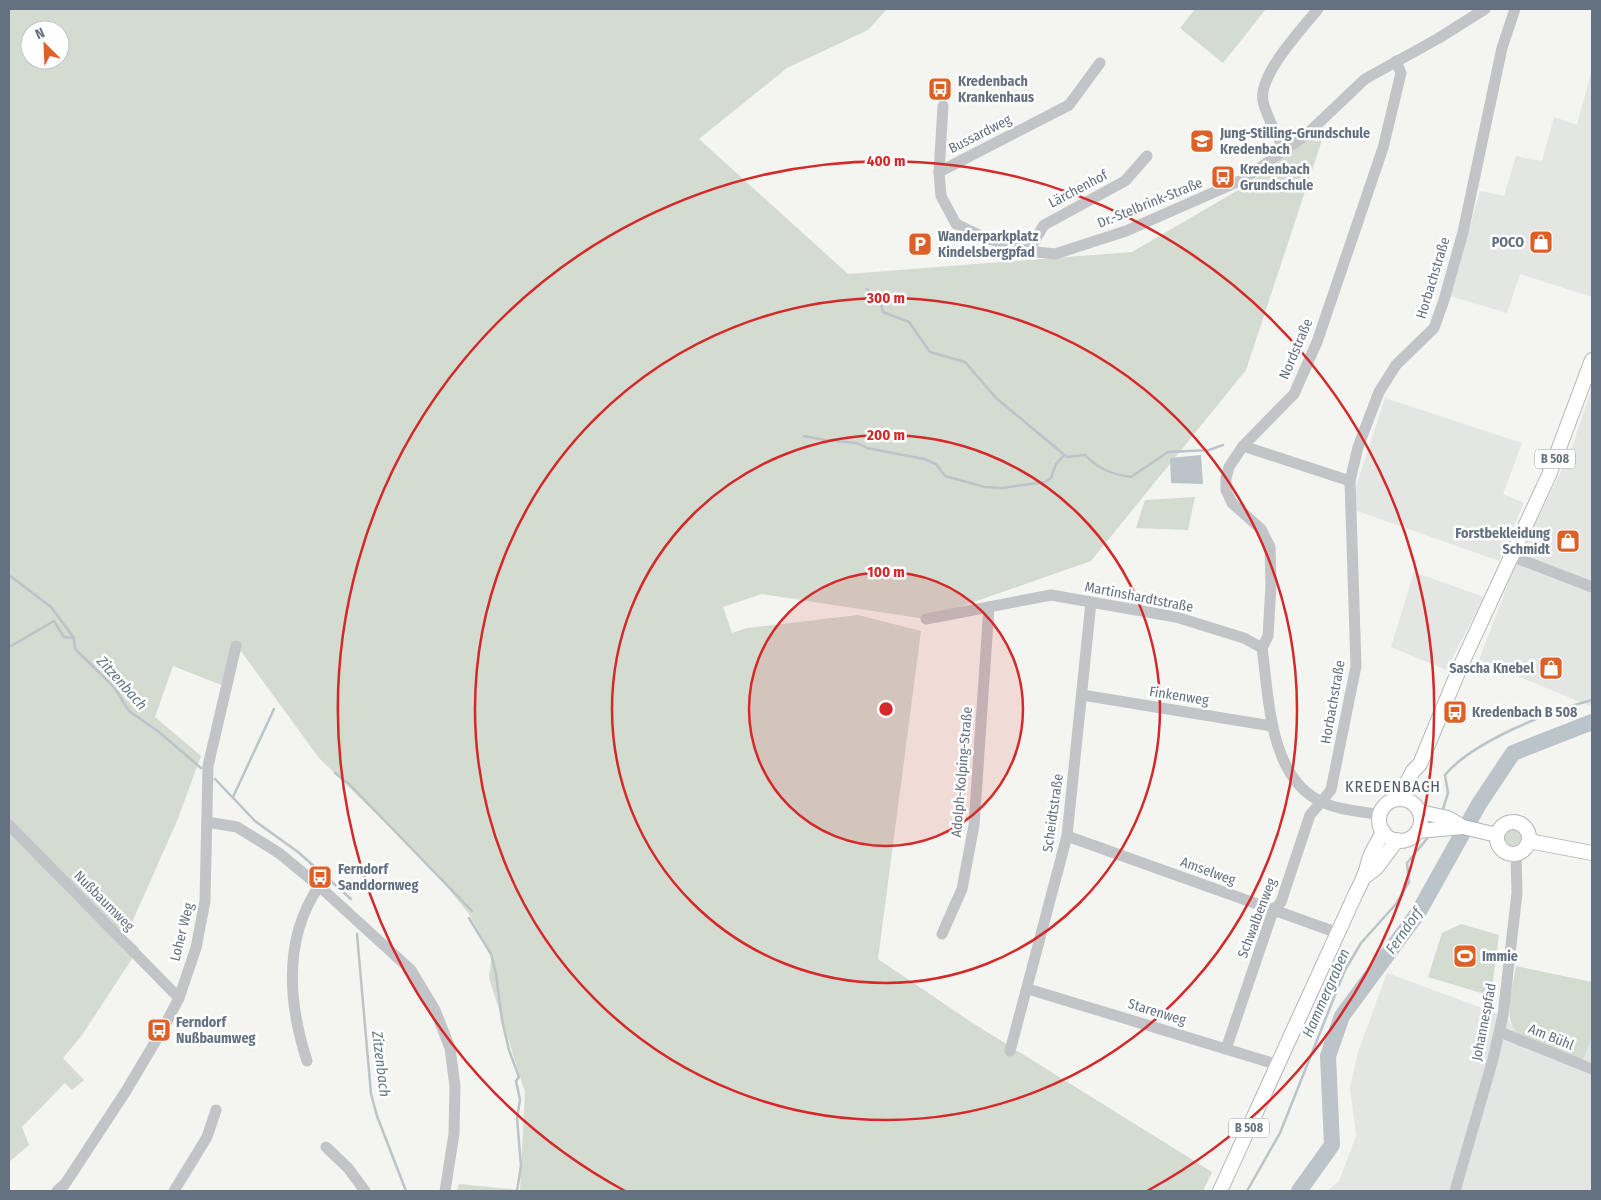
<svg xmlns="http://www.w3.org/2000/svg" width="1601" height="1200" viewBox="0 0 1601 1200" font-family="'Fira Sans Condensed',sans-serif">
<rect width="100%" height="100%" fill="#f4f4f0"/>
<!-- built -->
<g fill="#e4e6e4">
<polygon points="1592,69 1592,297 1520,274 1507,313 1450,296 1480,191 1504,196 1516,156 1542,161 1554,117 1577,125"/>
<polygon points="1592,387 1592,707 1479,660 1514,568 1570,453"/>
<polygon points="1385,398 1522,443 1503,494 1524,503 1499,561 1349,508"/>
<polygon points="1414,572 1484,597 1446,670 1391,647"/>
<polygon points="1387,973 1496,1013 1509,1019 1510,1024 1583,1059 1592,1038 1592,1191 1327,1191 1339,1181 1356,1136 1350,1088 1358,1052"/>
</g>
<!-- green -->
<g fill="#d4dbd1" fill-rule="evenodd">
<path d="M 9,9 L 887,9 L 868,30 L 787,68 L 699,139 L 848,274 L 1132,252 L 1247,185 L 1316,134 L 1325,131 L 1246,370 L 1091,561 L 925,619 L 762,594 L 723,607 L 732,633 L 747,628 L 858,615 L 921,631 L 878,959 L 971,1022 L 1212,1172 L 1203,1191 L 457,1191 L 459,1184 L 520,1190 L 525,1092 L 489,978 L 492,954 L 469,914 L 431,867 L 319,758 L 235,643 L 224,686 L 173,666 L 155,717 L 201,756 L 177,821 L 126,936 L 139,948 L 82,1035 L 63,1058 L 84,1080 L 72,1090 L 65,1083 L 22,1127 L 29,1145 L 9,1162 ZM 30,30 L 60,30 L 60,60 L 30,60 Z"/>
<polygon points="1195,9 1266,9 1223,63 1180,28"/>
<polygon points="1195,497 1188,530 1136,528 1145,500"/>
<circle cx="1513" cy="838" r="16"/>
<polygon points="1461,924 1499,935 1491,996 1428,977 1442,933"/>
<path d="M 1516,966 L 1592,982 L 1592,1038 L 1583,1060 L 1519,1034 C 1501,1019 1513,987 1516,966 Z"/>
</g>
<!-- water -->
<polygon fill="#bac4c9" points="1201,455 1203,484 1171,483 1170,458"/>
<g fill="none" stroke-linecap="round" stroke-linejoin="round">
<!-- stream -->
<g stroke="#bac4c9" stroke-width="2.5">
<path d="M 867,289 L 879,298 L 883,312 L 909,322 L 930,352 L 965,362 L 996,398 L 1067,457 L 1085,455 C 1097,468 1114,475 1131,477 L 1168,452 L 1209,450 L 1223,445"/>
<polyline points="804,436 825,440 857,443 867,448 924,459 936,464 945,476 985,487 1002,488 1045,482 1051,478 1056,464 1064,455"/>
<polyline points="9,575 51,607 74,638"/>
<polyline points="9,645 11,646 54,621 64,637 74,638 75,649 114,687 129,711 159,732 201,768"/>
<polyline points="335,773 350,785 472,911"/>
<polyline points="215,779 255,821 298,852 351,899"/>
<polyline points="233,797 274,709"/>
<path d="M 1442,812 L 1448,793 L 1445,775 C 1472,742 1550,711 1592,700"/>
<polyline points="469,918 491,954 496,974 502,1020 509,1050 519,1077 516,1081 520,1100 517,1118 521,1166 517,1191"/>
<polyline points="357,934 371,1094 377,1116 406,1191"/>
<polyline points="1247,1191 1280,1133 1345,970 1361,943 1396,904 1409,882 1407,863 1430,835"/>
</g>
<!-- river -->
<polyline stroke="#bac4c9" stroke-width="16" points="1299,1191 1332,1145 1328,1056 1342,1016 1418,913 1479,804 1513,753 1592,722"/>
<!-- major casing -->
<g stroke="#b2b6ba" stroke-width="16">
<g id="major">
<polyline points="1398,799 1413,771 1420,764 1461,665 1549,475 1592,360"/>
<circle cx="1400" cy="820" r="21"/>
<polyline points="1420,812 1448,818 1463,827 1497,835"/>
<circle cx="1513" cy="838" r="16"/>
<polyline points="1418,831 1463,827"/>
<polyline points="1529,841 1592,853"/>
<polyline points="1367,875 1377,867 1397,840"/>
<path d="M 1220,1191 L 1356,893 C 1362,882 1366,873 1369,860 C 1372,850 1379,841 1383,831"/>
</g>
</g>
<!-- minor -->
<g stroke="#c2c4c8" stroke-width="11">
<polyline points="943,106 939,172 941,196 956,224 983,237 1028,251 1055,254 1126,231 1244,179 1306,135 1365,79 1439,38 1485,9"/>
<path d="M 1284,151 C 1278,135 1266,117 1263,101 C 1258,75 1302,29 1318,9"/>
<polyline points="939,172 1069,105 1100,63"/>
<polyline points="1028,251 1044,225 1125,181 1147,156"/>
<polyline points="1243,446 1350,481"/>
<polyline points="1511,556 1592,587"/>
<polyline points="926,619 1051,595 1176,617 1244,638 1262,648"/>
<polyline points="1262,648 1268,636 1271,585 1270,547 1261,529 1232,503 1226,490 1226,478 1229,467 1243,446 1294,394 1317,342 1383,148 1401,73 1396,61"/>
<path d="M 1262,648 C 1269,697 1269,776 1320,801 C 1337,810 1361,811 1380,815"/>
<polyline points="1082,695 1272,726"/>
<polyline points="207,822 237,827 279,853 319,886 411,970 435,1010 450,1048 455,1086 454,1134 445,1191"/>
<polyline points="9,825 179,998"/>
<polyline points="1067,836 1338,933"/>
<polyline points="942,934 962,889 974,825 989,607"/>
<polyline points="1028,989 1279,1065"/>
<polyline points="1500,1032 1592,1069"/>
<polyline points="1226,1049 1273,911 1281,902 1310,815 1331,790 1356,666 1350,481 1358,447 1379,392 1396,365 1434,328 1444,300 1463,232 1502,48 1515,9"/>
<polyline points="1010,1051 1067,836 1091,602"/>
<path d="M 307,1061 C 288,1002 283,939 319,886"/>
<polyline points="326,1147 348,1168 365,1191"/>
<polyline points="57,1191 65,1184 126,1091 164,1027 179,998 196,948 205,901 208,766 236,646"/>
<polyline points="174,1191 207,1137 216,1110"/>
<polyline points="1455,1191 1493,1059 1503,1015 1517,893 1516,854"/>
</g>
<!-- major -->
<use href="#major" stroke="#fff" stroke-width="14"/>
</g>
<!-- distance rings -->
<circle cx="886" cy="709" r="137" fill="#d62828" fill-opacity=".12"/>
<g fill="none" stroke="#d62828" stroke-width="2.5">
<circle cx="886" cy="709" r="137"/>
<circle cx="886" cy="709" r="274"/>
<circle cx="886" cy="709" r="411"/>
<path d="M625 1191A548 548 0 1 1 1147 1191"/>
</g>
<!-- icons -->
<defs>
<g id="bus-square" transform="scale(1.25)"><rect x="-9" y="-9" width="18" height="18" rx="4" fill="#dd6027" stroke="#fff"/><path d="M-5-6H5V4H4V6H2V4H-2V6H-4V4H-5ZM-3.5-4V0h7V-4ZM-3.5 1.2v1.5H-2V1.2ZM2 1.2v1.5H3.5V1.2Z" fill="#fff"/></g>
<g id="school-square" transform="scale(1.25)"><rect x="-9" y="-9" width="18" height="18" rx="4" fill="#dd6027" stroke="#fff"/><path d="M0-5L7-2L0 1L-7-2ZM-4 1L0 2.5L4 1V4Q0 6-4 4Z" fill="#fff"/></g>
<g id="shop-square" transform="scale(1.25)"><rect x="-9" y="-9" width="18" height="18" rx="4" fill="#dd6027" stroke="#fff"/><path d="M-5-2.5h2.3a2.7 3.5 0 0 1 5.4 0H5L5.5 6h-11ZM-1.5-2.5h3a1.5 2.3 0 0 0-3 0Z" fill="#fff"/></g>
<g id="parking-square" transform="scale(1.25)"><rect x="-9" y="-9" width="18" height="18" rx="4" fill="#dd6027" stroke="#fff"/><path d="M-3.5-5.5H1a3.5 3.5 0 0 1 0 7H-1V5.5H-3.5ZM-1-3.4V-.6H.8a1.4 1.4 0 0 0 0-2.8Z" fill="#fff"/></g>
<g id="stadium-square" transform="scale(1.25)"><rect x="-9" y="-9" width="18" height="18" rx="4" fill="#dd6027" stroke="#fff"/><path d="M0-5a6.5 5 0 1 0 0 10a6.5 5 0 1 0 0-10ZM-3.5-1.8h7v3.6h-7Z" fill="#fff"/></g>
</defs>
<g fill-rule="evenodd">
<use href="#bus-square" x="940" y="89"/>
<use href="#school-square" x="1202" y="141"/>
<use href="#bus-square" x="1223" y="177"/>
<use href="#shop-square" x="1541" y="242"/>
<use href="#parking-square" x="920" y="244"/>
<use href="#shop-square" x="1568" y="541"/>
<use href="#shop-square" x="1551" y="668"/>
<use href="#bus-square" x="1455" y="712"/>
<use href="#bus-square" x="320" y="877"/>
<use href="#stadium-square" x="1465" y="956"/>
<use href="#bus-square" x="159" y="1030"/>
</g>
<g text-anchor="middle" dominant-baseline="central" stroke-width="5" stroke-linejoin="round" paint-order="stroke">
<!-- shield labels -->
<g fill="#fff" stroke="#929ca6" stroke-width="1">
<rect x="1535" y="449.5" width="40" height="19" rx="4"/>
<rect x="1229" y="1118.5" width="40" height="19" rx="4"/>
</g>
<g font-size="12" font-weight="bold" fill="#647180">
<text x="1555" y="459">B 508</text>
<text x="1249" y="1128">B 508</text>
</g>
<!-- poi labels -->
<g font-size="14" font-weight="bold" fill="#647180" stroke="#fff" text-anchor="start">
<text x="958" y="81">Kredenbach<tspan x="958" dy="16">Krankenhaus</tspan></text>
<text x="1220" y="133">Jung-Stilling-Grundschule<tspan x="1220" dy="16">Kredenbach</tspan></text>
<text x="1240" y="169">Kredenbach<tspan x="1240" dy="16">Grundschule</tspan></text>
<text x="938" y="236">Wanderparkplatz<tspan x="938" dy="16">Kindelsbergpfad</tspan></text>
<text x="1524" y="242" text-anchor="end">POCO</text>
<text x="1550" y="533" text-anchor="end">Forstbekleidung<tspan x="1550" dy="16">Schmidt</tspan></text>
<text x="1534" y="668" text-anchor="end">Sascha Knebel</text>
<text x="1472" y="712">Kredenbach B 508</text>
<text x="338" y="869">Ferndorf<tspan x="338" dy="16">Sanddornweg</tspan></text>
<text x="1482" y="956">Immie</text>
<text x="176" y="1022">Ferndorf<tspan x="176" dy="16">Nußbaumweg</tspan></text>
</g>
<!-- street labels -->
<g font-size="14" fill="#647180" stroke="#fff">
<text transform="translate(980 134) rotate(-27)">Bussardweg</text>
<text transform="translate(1078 189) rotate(-28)">Lärchenhof</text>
<text transform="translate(1150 203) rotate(-22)">Dr.-Stelbrink-Straße</text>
<text transform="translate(1433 278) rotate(-73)">Horbachstraße</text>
<text transform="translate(1296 349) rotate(-67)">Nordstraße</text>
<text transform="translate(1139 597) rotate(11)">Martinshardtstraße</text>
<text transform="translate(1179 696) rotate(9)">Finkenweg</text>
<text transform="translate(1333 702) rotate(-80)">Horbachstraße</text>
<text transform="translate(962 772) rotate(-85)">Adolph-Kolping-Straße</text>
<text transform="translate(1053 813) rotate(-82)">Scheidtstraße</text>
<text transform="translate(1208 871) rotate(20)">Amselweg</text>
<text transform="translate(104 901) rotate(45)">Nußbaumweg</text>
<text transform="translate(1257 918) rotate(-69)">Schwalbenweg</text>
<text transform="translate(182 932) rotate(-76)">Loher Weg</text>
<text transform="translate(1157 1012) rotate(17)">Starenweg</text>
<text transform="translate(1484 1022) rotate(-79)">Johannespfad</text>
<text transform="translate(1551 1037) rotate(22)">Am Bühl</text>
</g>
<!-- water labels -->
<g font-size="15" font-style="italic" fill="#647a85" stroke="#fff">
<text transform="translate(122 683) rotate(48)">Zitzenbach</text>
<text transform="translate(1404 931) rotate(-55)">Ferndorf</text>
<text transform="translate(1326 993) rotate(-66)">Hammergraben</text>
<text transform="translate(381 1064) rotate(83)">Zitzenbach</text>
</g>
<!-- quarter labels -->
<g font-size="16" letter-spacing="1" fill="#515b66" stroke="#fff">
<text x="1393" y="786">KREDENBACH</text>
</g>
</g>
<circle cx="886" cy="709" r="8" fill="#d62828" stroke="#fff" stroke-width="2.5"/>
<g font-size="15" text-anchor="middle" font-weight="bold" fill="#d62828" stroke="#fff" stroke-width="5" stroke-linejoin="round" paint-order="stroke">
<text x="886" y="166">400 m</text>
<text x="886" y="303">300 m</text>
<text x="886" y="440">200 m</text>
<text x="886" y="577">100 m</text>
</g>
<!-- border -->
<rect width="1601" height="1200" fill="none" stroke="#647180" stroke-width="20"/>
<!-- north arrow -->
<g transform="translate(45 45) rotate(336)"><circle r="24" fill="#ffffff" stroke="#c1c6cc"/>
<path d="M0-4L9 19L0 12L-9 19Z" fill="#dd6027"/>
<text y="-8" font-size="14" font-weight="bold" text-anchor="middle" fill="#647180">N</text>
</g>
</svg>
